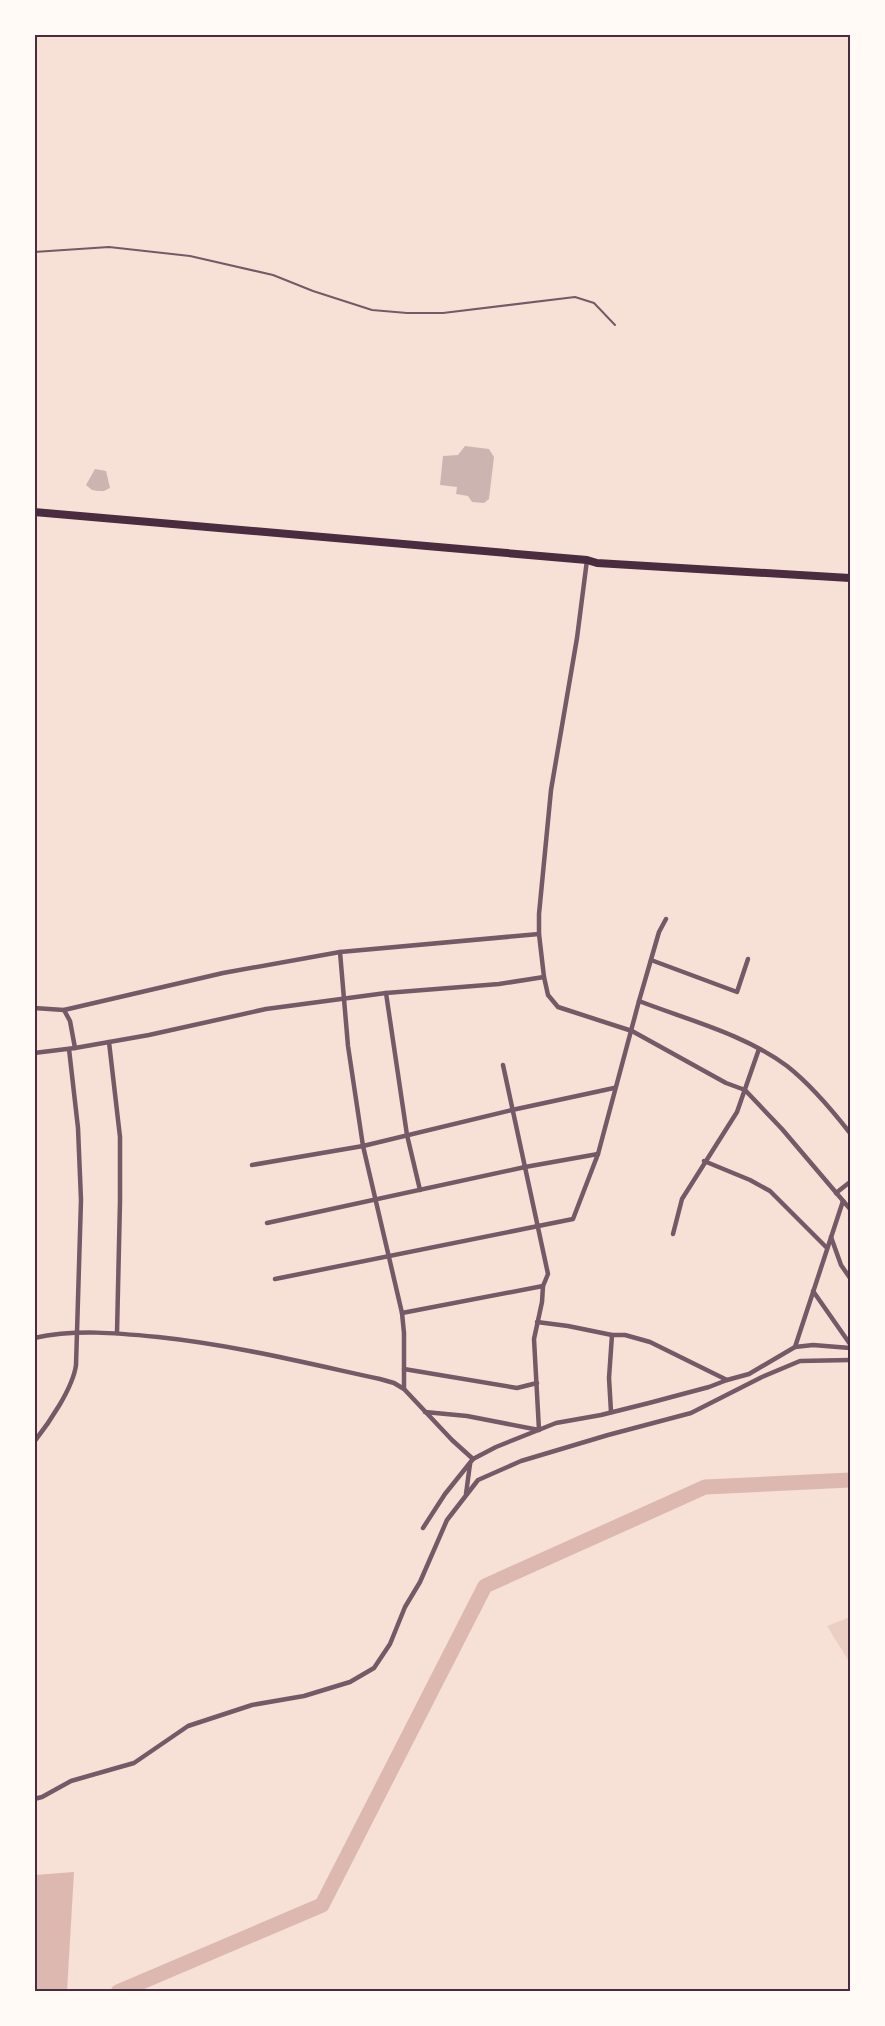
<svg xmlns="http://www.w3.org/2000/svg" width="885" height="2026" viewBox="0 0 885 2026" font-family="'Source Sans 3',sans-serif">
<rect width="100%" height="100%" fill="#f7e1d7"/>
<!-- green -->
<polygon fill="#ebcfc5" points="850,1617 850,1663 827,1626"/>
<!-- water -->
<polygon fill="#dcb8b0" points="74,1872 67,1991 35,1991 35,1875"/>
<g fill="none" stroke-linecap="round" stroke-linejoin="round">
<!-- river -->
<polyline stroke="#dcb8b0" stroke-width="15" points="118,1992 322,1905 485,1586 705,1487 850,1480"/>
</g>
<!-- building -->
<g fill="#ccb4b1">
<polygon points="465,446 489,449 494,457 489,499 484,503 472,502 468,496 456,494 457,487 440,485 443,456 458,455"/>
<polygon points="95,469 106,471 110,488 104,491 98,491 92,490 86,485"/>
</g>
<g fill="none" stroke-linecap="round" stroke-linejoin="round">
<!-- service -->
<polyline stroke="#755966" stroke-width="2" points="34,252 109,247 190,256 273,275 313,291 372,310 407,313 443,313 575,297 594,303 615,325"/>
<!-- minor -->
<g stroke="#755966" stroke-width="4.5">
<polyline points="587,560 577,638 551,790 539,914 539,934 544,977 548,995 558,1007 632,1031 726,1083 745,1090 782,1129 850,1209"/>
<polyline points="340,952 348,1046 363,1146 402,1313 404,1333 404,1389"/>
<polyline points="651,960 737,992 748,959"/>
<polyline points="386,993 407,1135 420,1190"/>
<path d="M 639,1001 C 688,1020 744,1034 787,1066 C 810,1084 832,1110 850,1133"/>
<polyline points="34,1008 64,1010 223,973 340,952 539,934"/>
<polyline points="64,1010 70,1021 75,1048"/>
<polyline points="109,1042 120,1137 120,1201 117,1333"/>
<polyline points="34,1053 75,1048 149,1035 266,1009 386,993 499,984 544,977"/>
<polyline points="704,1161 750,1180 770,1191 827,1248"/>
<polyline points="252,1165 363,1146 512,1110 614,1088"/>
<polyline points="836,1193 850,1182"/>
<polyline points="267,1223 525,1167 598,1154"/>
<polyline points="673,1234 682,1199 737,1112 759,1049"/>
<polyline points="831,1237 841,1265 850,1278"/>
<polyline points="275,1279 573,1219 598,1154 639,1001 659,932 666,919"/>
<polyline points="813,1291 850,1344"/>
<polyline points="402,1313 543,1286"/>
<polyline points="537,1322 568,1326 612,1335 625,1335 650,1342 727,1380"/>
<path d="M 34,1338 C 76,1329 117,1333 158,1337 C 234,1345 306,1363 380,1379 L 394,1383 L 404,1389 L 452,1440 L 473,1459"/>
<polyline points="795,1347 843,1201"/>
<polyline points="404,1369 517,1388 537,1383"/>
<polyline points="425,1412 467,1416 539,1430 534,1339 542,1302 543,1286 548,1274 503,1065"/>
<polyline points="611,1412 609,1378 612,1335"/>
<path d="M 34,1442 C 49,1423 73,1388 76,1365 L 81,1200 L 78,1128 L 69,1049"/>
<polyline points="466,1494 470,1464"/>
<polyline points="423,1528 445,1494 473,1459 496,1447 556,1423 601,1415 649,1403 709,1387 727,1380 749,1374 795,1347 813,1345 850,1348"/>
<polyline points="34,1799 42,1797 71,1781 134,1763 188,1726 252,1705 304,1696 350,1682 374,1668 390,1644 405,1607 420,1582 447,1520 478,1480 521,1461 608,1435 691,1413 762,1377 800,1361 850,1360"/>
</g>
<!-- trunk -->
<polyline stroke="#4a2c40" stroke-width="8" points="34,512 587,560 597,563 850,578"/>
</g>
<!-- border -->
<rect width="885" height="2026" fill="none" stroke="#fffaf5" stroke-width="72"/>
<rect x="36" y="36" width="813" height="1954" fill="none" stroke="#4a2c40" stroke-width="2"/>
</svg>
